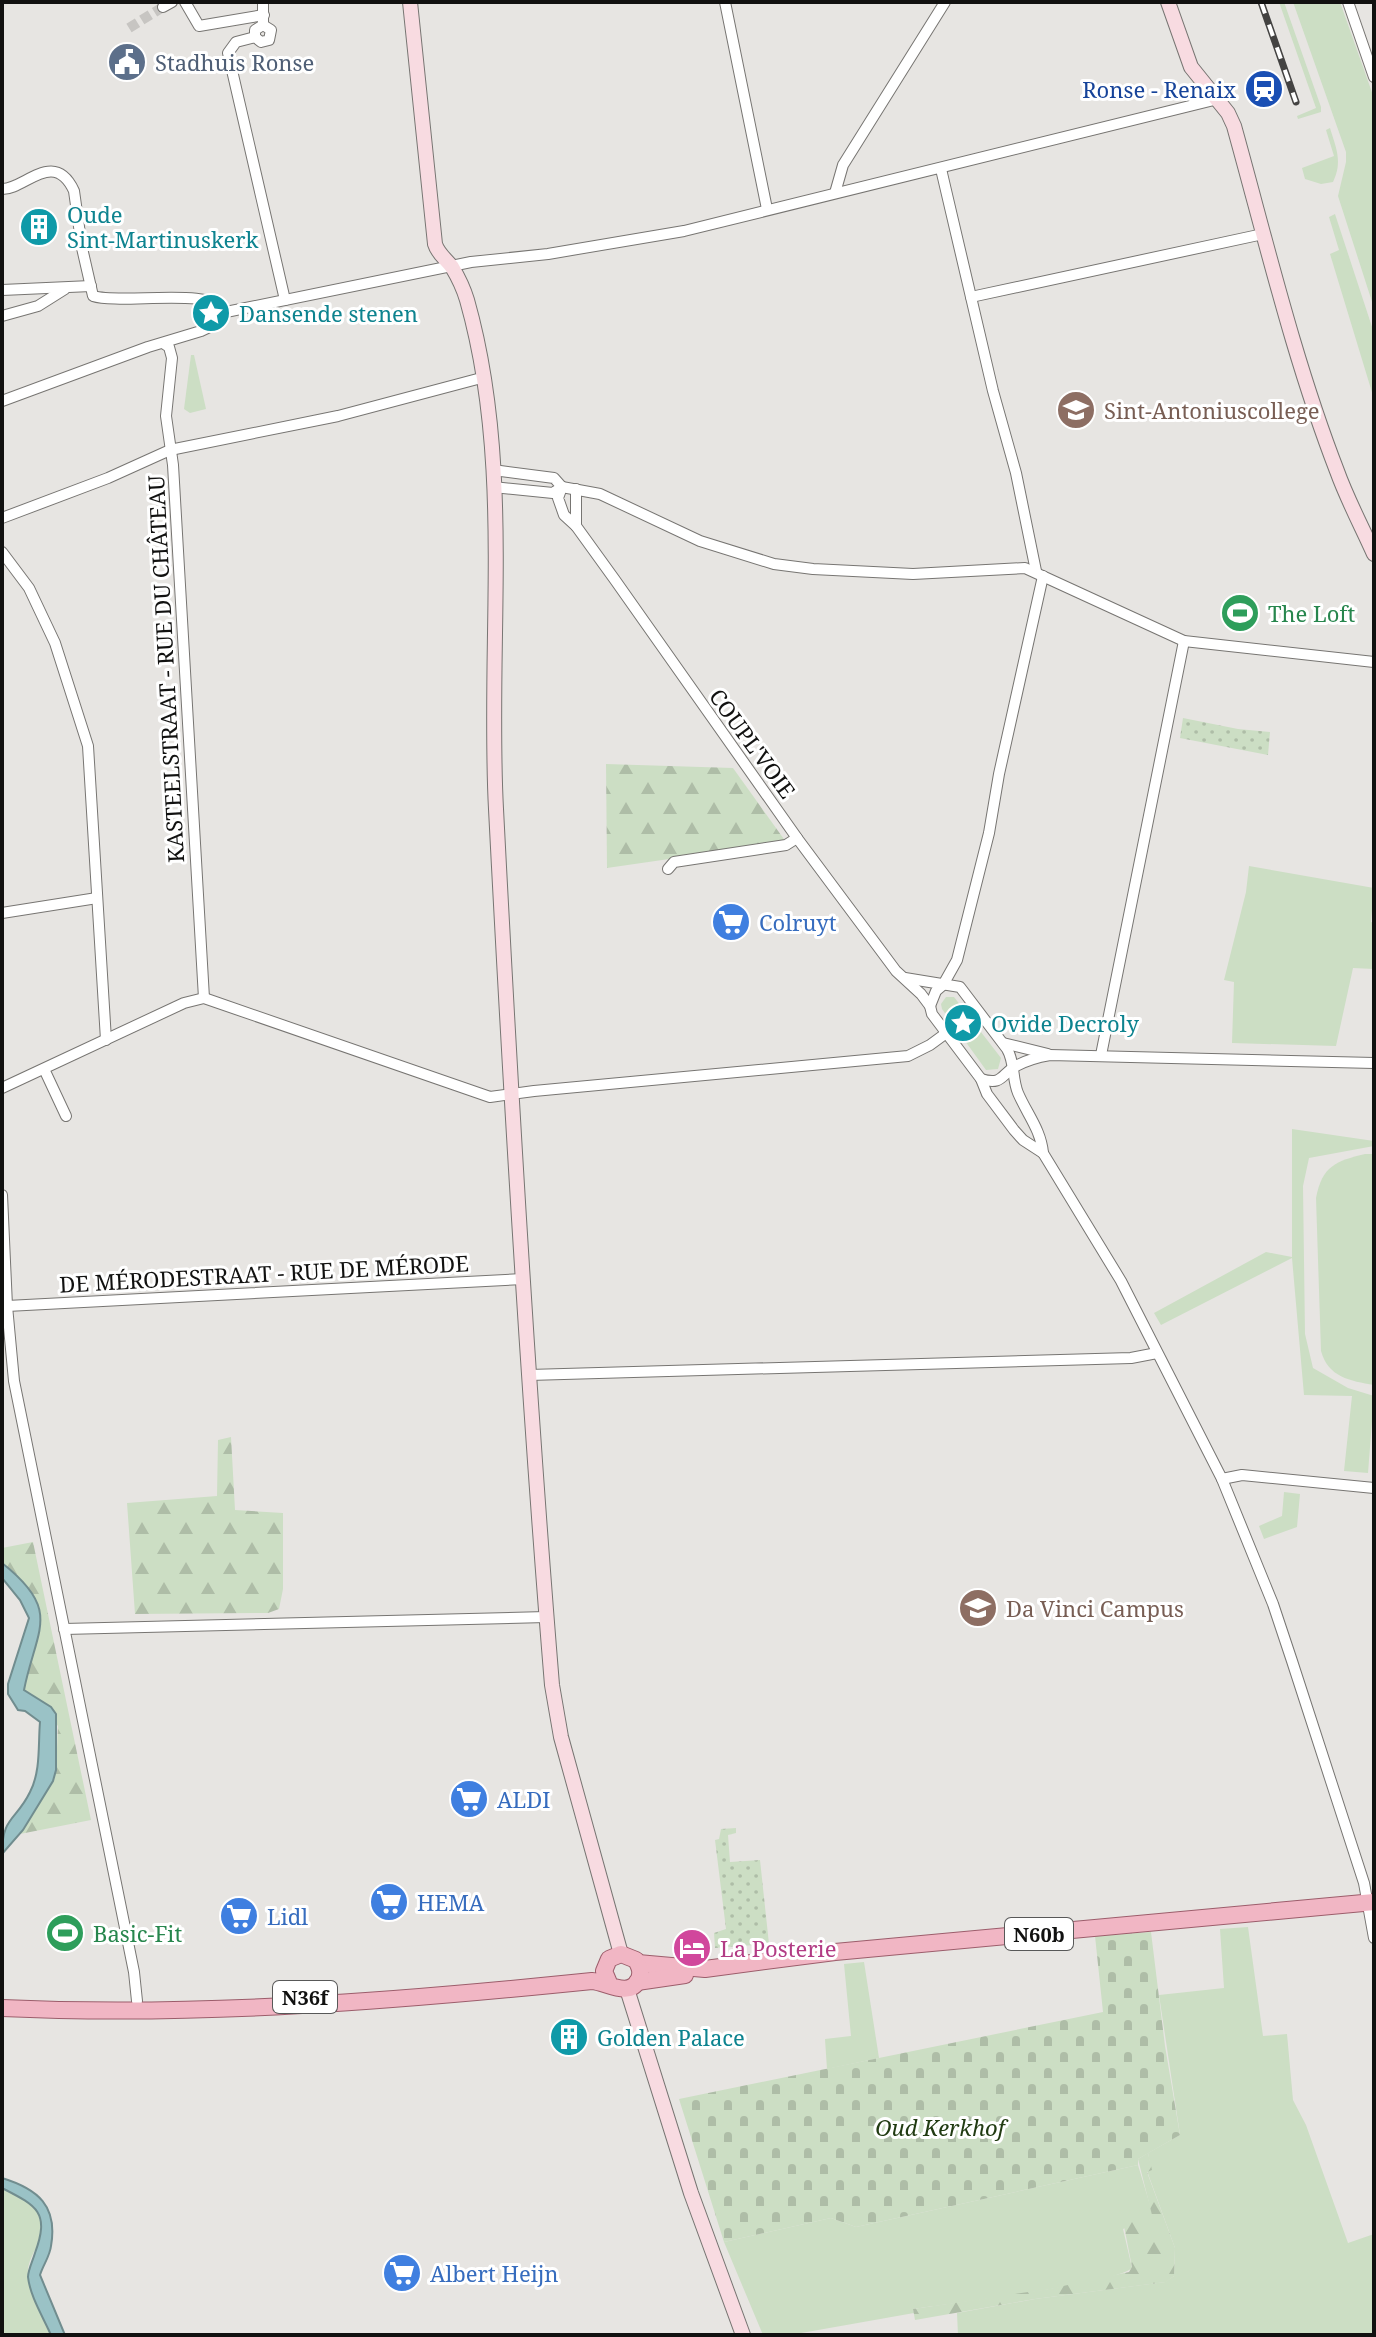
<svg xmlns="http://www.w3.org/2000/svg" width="1376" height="2337" viewBox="0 0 1376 2337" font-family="'Noto Serif',serif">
<defs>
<pattern id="forest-firs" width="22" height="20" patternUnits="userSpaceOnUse" patternTransform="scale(2)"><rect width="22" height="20" fill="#ccdec4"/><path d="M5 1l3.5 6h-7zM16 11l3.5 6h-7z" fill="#aebda7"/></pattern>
<pattern id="cemetery-stones" width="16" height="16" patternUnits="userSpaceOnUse" patternTransform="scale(2)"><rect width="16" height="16" fill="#ccdec4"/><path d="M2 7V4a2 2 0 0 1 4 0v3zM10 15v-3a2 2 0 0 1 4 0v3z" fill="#aebda7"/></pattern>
<pattern id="garden-dots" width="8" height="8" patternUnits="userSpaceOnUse" patternTransform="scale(2)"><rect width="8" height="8" fill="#ccdec4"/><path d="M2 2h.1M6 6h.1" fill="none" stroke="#aebda7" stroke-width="1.8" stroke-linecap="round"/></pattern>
</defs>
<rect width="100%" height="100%" fill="#e7e5e2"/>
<!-- grass -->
<g fill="#ccdec4">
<polygon points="1279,2 1284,2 1321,107 1321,112 1298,119 1297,116 1316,108"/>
<polygon points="1293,2 1340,2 1374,98 1374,308 1338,196 1346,162 1346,152"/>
<path d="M 1330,128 C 1336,148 1343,162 1333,182 L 1321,184 L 1305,179 L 1302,168 L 1334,156 L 1326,130 Z"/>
<polygon points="1335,214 1374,333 1374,399 1330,254 1339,250 1329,217"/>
<polygon points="191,355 194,355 206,409 190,413 184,409"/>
<polygon points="1249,866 1374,888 1371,922 1374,923 1374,969 1353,968 1336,1046 1232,1043 1234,982 1224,980 1246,892"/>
<polygon points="946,997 954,997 1001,1058 998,1069 986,1070 942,1009 941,1004"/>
<polygon points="1292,1129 1374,1141 1374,1146 1309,1158 1303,1186 1305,1334 1313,1368 1348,1388 1374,1396 1368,1473 1344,1471 1352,1396 1304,1395 1292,1258 1161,1325 1154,1313 1266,1252 1292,1257"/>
<path d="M 1365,1154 L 1374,1154 L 1374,1385 C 1350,1381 1328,1377 1321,1351 L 1316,1198 C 1322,1166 1336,1161 1365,1154 Z"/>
<polygon points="1284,1492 1300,1494 1297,1527 1264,1539 1259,1526 1282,1516"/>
<polygon points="1248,1927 1263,2036 1287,2034 1293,2100 1306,2125 1348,2243 1374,2234 1374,2335 958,2335 957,2313 1035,2299 1165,2282 1174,2276 1175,2248 1147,2171 1151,2170 1148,2153 1180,2135 1159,1995 1224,1988 1220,1929"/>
<polygon points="864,1962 879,2058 827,2069 825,2039 851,2036 844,1964"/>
<path d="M 1138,2165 L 1153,2215 L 1123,2229 L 1132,2268 C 1114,2284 948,2304 913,2309 L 914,2313 L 790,2335 L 763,2335 L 724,2242 L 831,2218 L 856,2227 Z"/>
<path d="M 2,2188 C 17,2191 24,2194 33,2206 C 58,2239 26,2247 28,2276 C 30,2296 42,2317 51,2335 L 2,2335 Z"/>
</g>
<!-- forest -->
<g fill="url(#forest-firs)">
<polygon points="606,764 733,768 786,842 607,868"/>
<polygon points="231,1437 235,1510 283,1513 283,1589 279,1609 268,1613 135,1614 127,1503 217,1496 218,1440"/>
<path d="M 33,1542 L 91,1820 L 20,1834 L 53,1780 L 56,1770 L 58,1726 L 32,1694 L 24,1690 C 36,1629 63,1611 2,1563 L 2,1548 Z"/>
<polygon points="1148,2153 1152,2170 1147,2172 1175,2248 1174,2276 1166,2282 1035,2299 915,2320 913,2309 1049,2289 1129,2272 1132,2267 1123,2221 1152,2215 1138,2159"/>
</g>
<!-- cemetery -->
<polygon fill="url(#cemetery-stones)" points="1151,1932 1165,2046 1180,2135 1138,2159 1138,2165 856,2227 831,2218 724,2242 679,2099 1103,2012 1095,1936"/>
<!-- garden -->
<g fill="url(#garden-dots)">
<polygon points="1183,718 1238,729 1270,732 1268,755 1180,738"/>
<polygon points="736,1828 736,1833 728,1835 730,1862 760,1860 769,1944 715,1948 714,1933 726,1929 715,1840 719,1839 721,1829"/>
</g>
<!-- water -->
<g fill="#9ac2c6" stroke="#718d8f" stroke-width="2">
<path d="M 2,1563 C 63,1611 36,1629 24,1690 L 51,1707 L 56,1714 L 56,1770 L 53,1781 L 23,1830 L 2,1854 C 2,1816 16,1821 30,1792 C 41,1771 38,1744 40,1722 L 25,1711 L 18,1710 L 8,1694 L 8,1684 L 29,1618 L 20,1600 L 2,1578 Z"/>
<path d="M 2,2178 C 38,2189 58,2206 51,2246 C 50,2256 43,2265 40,2275 L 65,2335 L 51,2335 C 43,2317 30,2296 28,2277 C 28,2270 33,2260 35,2253 C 50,2212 37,2206 2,2188 Z"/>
</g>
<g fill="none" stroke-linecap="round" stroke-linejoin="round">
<!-- street-tunnel -->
<polyline stroke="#c7c5c2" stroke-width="10" stroke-dasharray="10 5" stroke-linecap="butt" points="129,28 163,7"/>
<!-- street casing -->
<g stroke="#777572" stroke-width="12">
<g id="street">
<polyline points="185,2 199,26 264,15"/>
<polyline points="725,2 767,209"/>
<polyline points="1348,2 1374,77"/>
<polyline points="163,7 172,2"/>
<polyline points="263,25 271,30 269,40 261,42 255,37 236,42 228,53 285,300"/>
<polyline points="255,37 255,30 263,25 263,2"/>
<polyline points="941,169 993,391 1016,473 1036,571"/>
<path d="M 2,189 C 24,190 54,148 74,191 L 82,248 L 93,296 C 121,305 215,286 226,312"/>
<polyline points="835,193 843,165 945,2"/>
<polyline points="2,290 91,286"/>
<polyline points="971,297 1263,234"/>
<polyline points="2,316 38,306 65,289"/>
<polyline points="163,343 169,347 172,358 166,416 173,465 204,998"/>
<polyline points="2,401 148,347 201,331 220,322 226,312 471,262 548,254 684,231 1218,99"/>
<polyline points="493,470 554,478 562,487"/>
<polyline points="493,487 553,493 562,487 600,494 700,541 774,564 813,569 913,574 1025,568 1184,641 1374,662"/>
<polyline points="562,487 558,498 564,515 576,526 615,580 797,838 896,971 921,994 930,1006 932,1014 981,1079 987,1094 1014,1130 1023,1140 1043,1153"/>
<polyline points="576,489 576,526"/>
<polyline points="2,518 108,478 170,450 338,416 485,377"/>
<polyline points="2,552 29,588 55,643 88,746 106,1040"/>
<polyline points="668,869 674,862 786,845 797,838"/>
<polyline points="2,913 97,898"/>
<path d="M 905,978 L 960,987 L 1007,1049 C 1015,1062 1012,1079 1018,1093 C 1027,1114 1041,1130 1043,1153 L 1121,1281 L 1222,1479 L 1273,1604 L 1292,1661 L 1364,1883 L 1374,1938"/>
<polyline points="930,1006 936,991 943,985 957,960 989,833 999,774 1043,576"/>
<polyline points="1003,1043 1048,1054"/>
<polyline points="1101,1055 1184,641"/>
<polyline points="44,1069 66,1116"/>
<path d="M 981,1079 C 1003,1086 1001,1074 1016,1066 C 1027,1060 1038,1057 1050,1055 L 1374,1063"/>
<polyline points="2,1088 184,1003 204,998 490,1097 534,1091 908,1056 930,1045 945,1034"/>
<polyline points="2,1195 7,1306 14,1381 134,1972 137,2001"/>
<polyline points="7,1306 523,1279"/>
<polyline points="529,1375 1131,1358 1157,1353"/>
<polyline points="1222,1479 1242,1475 1374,1488"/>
<polyline points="64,1629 546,1617"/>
</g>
</g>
<!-- secondary casing -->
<g stroke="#777572" stroke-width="16">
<g id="secondary">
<path d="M 410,2 L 435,244 C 438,254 446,259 452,267 C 458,277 464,290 467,300 C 514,466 487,640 496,809 C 511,1101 528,1393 552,1685 L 561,1737 L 621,1954"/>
<path d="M 1168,2 L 1191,67 L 1228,113 L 1234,126 C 1266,241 1294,360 1337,471 C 1347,499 1362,527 1374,554"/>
<polyline points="627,1989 691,2193 743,2335"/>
</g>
</g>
<!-- primary casing -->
<g stroke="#9c5d6b" stroke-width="18">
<g id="primary">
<polyline points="638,1963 705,1969 835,1952 1374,1902"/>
<polyline points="637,1982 685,1975"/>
<path d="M 2,2008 C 200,2017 395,2001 592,1981 C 606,1982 630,1999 639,1979 C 642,1971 639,1966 636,1960 L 621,1954 L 609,1959 L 604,1971 L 609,1983"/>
</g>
</g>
<!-- street -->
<use href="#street" stroke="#fff" stroke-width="10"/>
<!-- secondary -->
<use href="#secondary" stroke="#f8dbe1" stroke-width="14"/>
<!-- primary -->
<use href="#primary" stroke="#f1b6c4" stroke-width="16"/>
<!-- rail casing -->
<g stroke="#444342" stroke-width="7">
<polyline id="rail" points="1261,2 1296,102"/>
</g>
<!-- rail -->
<use href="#rail" stroke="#fff" stroke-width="4" stroke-dasharray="12" stroke-linecap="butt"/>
</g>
<!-- icons -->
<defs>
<g id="civic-disc" transform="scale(2)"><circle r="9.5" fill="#5c6f8a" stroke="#fff"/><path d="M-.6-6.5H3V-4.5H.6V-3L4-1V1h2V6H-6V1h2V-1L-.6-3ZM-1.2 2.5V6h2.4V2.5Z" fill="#fff"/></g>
<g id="station-disc" transform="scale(2)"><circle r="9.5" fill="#1a4fb4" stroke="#fff"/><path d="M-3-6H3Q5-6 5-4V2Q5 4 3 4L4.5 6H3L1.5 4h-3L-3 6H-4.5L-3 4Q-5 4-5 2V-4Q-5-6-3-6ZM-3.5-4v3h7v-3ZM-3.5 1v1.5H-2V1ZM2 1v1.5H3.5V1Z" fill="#fff"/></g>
<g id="building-disc" transform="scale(2)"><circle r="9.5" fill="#0f9aa8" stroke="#fff"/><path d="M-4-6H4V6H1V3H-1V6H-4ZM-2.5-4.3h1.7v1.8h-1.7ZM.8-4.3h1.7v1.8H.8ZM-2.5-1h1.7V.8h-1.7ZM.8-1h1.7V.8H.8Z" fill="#fff"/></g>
<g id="sight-disc" transform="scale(2)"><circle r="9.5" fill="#0f9aa8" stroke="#fff"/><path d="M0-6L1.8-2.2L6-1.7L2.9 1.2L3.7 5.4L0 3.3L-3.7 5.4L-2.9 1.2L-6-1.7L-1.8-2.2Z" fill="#fff"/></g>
<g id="school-disc" transform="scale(2)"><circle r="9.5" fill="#8d6e63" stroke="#fff"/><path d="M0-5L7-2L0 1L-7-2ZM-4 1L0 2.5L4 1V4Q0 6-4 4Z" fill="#fff"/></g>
<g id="stadium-disc" transform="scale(2)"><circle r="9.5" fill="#2e9e5b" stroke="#fff"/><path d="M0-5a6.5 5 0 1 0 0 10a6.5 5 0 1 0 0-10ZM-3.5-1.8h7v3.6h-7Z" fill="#fff"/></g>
<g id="supermarket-disc" transform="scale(2)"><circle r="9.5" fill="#3f7fe0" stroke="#fff"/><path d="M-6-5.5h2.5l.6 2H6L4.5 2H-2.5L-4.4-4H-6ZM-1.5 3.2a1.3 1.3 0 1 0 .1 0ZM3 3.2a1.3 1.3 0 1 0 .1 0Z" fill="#fff"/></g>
<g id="hotel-disc" transform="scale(2)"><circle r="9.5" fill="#d1479c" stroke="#fff"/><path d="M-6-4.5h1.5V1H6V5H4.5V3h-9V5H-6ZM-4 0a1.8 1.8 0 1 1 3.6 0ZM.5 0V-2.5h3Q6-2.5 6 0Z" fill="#fff"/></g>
</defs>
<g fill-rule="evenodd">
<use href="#civic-disc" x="127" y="62"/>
<use href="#station-disc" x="1264" y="89"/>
<use href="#building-disc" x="39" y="227"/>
<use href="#sight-disc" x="211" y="313"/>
<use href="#school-disc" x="1076" y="410"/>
<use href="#stadium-disc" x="1240" y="613"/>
<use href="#supermarket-disc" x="731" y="922"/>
<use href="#sight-disc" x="963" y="1023"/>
<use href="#school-disc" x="978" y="1608"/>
<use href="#supermarket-disc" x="469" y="1799"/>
<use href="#supermarket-disc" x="389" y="1902"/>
<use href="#supermarket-disc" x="239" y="1916"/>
<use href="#stadium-disc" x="65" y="1933"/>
<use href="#hotel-disc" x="692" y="1948"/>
<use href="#building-disc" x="569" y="2037"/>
<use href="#supermarket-disc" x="402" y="2273"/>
</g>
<g text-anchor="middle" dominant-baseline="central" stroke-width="6" stroke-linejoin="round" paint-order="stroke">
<!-- shield labels -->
<g fill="#fff" stroke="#585858" stroke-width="2">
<rect x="1005" y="1918" width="68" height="32" rx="6"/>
<rect x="273" y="1981" width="64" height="32" rx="6"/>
</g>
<g font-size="20" font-weight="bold" fill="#111110">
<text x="1039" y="1934">N60b</text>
<text x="305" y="1997">N36f</text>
</g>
<!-- service labels -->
<g font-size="22" fill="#4e5e75" stroke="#fff" text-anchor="start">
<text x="155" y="62">Stadhuis Ronse</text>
</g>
<!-- transit labels -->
<g font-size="22" fill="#164399" stroke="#fff" text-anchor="end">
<text x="1236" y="89">Ronse - Renaix</text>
</g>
<!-- culture labels -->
<g font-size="22" fill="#0d838f" stroke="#fff" text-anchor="start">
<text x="67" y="214">Oude<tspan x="67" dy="25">Sint-Martinuskerk</tspan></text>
<text x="239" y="313">Dansende stenen</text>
<text x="991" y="1023">Ovide Decroly</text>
<text x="597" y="2037">Golden Palace</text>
</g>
<!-- education labels -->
<g font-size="22" fill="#785e54" stroke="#fff" text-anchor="start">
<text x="1104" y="410">Sint-Antoniuscollege</text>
<text x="1006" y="1608">Da Vinci Campus</text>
</g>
<!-- leisure labels -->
<g font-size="22" fill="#27864d" stroke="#fff" text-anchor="start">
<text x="1268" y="613">The Loft</text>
<text x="93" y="1933">Basic-Fit</text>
</g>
<!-- street labels -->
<g font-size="22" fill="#111110" stroke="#fff">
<text transform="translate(165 669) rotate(-93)">KASTEELSTRAAT - RUE DU CHÂTEAU</text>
<text transform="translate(753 743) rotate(54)">COUPL'VOIE</text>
<text transform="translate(264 1273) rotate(-3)">DE MÉRODESTRAAT - RUE DE MÉRODE</text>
</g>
<!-- shop labels -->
<g font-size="22" fill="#366cbe" stroke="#fff" text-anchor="start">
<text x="759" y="922">Colruyt</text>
<text x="497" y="1799">ALDI</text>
<text x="417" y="1902">HEMA</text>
<text x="267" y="1916">Lidl</text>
<text x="430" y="2273">Albert Heijn</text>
</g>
<!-- hotel labels -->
<g font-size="22" fill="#b23c85" stroke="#fff" text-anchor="start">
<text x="720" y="1948">La Posterie</text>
</g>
<!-- park labels -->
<g font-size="22" font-style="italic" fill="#213b12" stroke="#fff">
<text x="940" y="2127">Oud Kerkhof</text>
</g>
</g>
<!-- border -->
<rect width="1376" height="2337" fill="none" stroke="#111110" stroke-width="8"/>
</svg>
